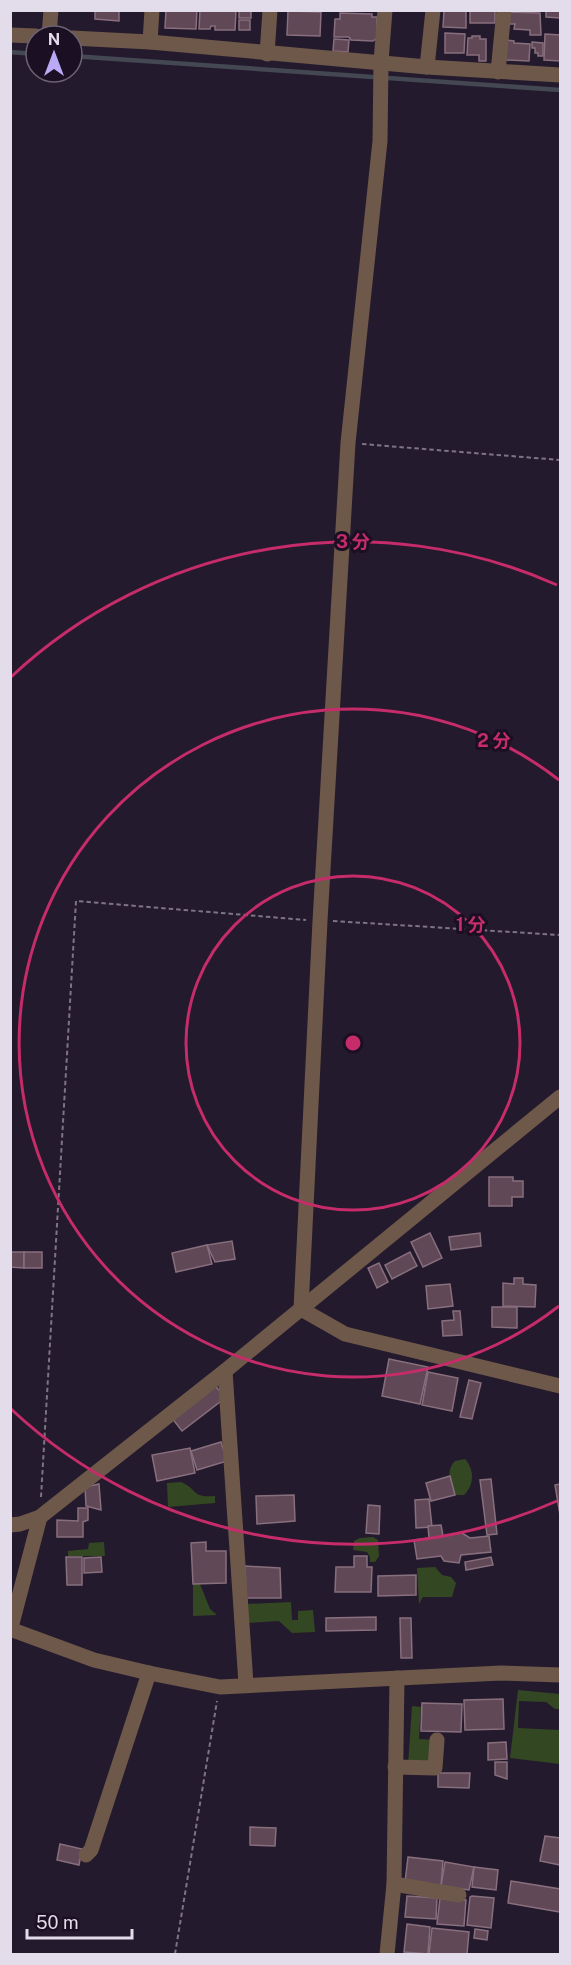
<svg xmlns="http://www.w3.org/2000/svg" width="571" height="1965" viewBox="0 0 571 1965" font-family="'Public Sans','Noto Sans JP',sans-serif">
<rect width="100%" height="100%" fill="#241a2d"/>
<!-- green -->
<g fill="#334723">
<path d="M 465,1459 C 475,1470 474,1486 464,1495 L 455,1495 C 451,1483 445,1471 455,1461 Z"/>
<path d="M 181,1482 C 198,1489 191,1498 215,1496 L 215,1503 L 168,1507 L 167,1483 Z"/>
<polygon points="373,1537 378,1540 379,1556 375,1562 370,1562 370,1557 367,1552 353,1550 354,1541 360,1538"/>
<polygon points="104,1542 105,1556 68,1556 68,1551 88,1549 89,1543"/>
<polygon points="435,1567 442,1575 451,1577 456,1583 452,1597 423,1597 419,1604 417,1568"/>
<polygon points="193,1584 200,1584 210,1609 217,1615 193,1616"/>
<polygon points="291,1602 292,1620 298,1620 298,1611 313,1610 315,1632 292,1633 279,1621 248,1623 247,1604"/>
<polygon points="518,1690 560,1694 560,1709 555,1709 546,1702 519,1701 518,1728 560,1730 560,1764 510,1758"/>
<polygon points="412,1706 421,1707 419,1739 437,1740 435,1767 408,1765"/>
</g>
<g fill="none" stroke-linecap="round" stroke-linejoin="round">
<!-- stream -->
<g stroke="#444853" stroke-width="4.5">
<polyline points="10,52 36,54"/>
<polyline points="72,56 560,90"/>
</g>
</g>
<!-- building -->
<g fill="#604857" stroke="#886f7e" stroke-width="1.5">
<polygon points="95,10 119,10 119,21 95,19"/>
<polygon points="166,10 197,10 196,29 165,28"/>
<polygon points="200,10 236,10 235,30 215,30 215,26 211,26 210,29 199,29"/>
<rect x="239" y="10" width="12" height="8"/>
<polygon points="466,10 466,28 443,27 444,11 439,10"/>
<rect x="470" y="10" width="25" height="13"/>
<polygon points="546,10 560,10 560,18 546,17"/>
<polygon points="288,11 321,12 320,36 287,35"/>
<polygon points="509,12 540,13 541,35 530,35 530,30 514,29 515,24 508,24"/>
<polygon points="340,13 372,14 372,17 377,17 377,38 373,41 351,40 349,37 334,37 335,19 340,19"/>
<rect x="239" y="20" width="11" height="10"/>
<polygon points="445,33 465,34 464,53 445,53"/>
<polygon points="545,34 560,35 560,61 544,60"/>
<polygon points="472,36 480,36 480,39 486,39 486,61 479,61 479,55 467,55 468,38 472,38"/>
<polygon points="334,39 349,40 348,52 333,51"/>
<polygon points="507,40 514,41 514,43 530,44 529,61 506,60"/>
<polygon points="532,42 543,43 543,56 538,56 538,53 535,53 535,48 532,48"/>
<polygon points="489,1177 513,1177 513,1181 523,1181 523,1197 512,1197 512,1206 489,1206"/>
<polygon points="430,1233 442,1258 423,1267 411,1242"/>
<polygon points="480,1233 481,1246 451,1250 449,1237"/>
<polygon points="232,1241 235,1259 215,1262 207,1245"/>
<polygon points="207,1245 212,1264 176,1272 172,1253"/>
<polygon points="10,1252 24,1252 24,1268 10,1267"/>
<rect x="24" y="1252" width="18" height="16"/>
<polygon points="410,1252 417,1266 392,1279 385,1265"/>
<polygon points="379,1263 388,1282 377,1288 368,1268"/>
<polygon points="514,1278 523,1278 523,1284 536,1285 535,1307 503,1306 503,1283 514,1284"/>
<polygon points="450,1284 453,1306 428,1309 426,1286"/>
<polygon points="492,1307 517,1307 517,1328 492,1327"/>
<polygon points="453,1311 460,1311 462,1335 443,1336 442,1321 454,1320"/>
<polygon points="389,1359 428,1367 420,1404 382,1396"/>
<polygon points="428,1372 458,1378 452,1411 422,1405"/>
<polygon points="469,1380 481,1383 472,1419 460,1417"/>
<polygon points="214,1384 225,1398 182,1431 171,1417"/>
<polygon points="221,1442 227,1461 197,1470 191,1451"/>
<polygon points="190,1448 195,1473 157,1481 152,1455"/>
<polygon points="450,1476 455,1495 431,1501 426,1483"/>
<polygon points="491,1479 497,1534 487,1535 480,1480"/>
<polygon points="99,1484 101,1510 86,1506 85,1487"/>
<polygon points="560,1484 560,1515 555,1485"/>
<polygon points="294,1495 295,1521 257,1524 256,1496"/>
<polygon points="429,1499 432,1527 416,1528 415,1500"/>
<polygon points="368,1505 380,1506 379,1534 366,1533"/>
<polygon points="78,1508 88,1508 88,1520 83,1522 83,1537 57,1537 57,1520 78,1521"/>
<polygon points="441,1525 443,1536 462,1533 470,1538 489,1536 491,1552 461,1555 459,1563 444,1561 441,1556 417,1559 414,1540 429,1538 428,1526"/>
<polygon points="206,1542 206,1551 226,1551 226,1583 193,1584 191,1543"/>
<polygon points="354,1556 367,1556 367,1567 372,1567 371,1592 335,1592 336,1567 354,1567"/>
<polygon points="66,1557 82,1557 82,1585 67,1585"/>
<polygon points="101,1557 102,1572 84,1573 84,1558"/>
<polygon points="491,1557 493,1565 466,1570 465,1562"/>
<polygon points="245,1566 280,1568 281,1598 246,1598"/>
<polygon points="416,1575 416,1595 378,1596 378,1576"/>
<polygon points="376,1617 376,1630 326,1631 326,1618"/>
<polygon points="400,1618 411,1618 412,1658 401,1658"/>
<polygon points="503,1699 504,1729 465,1730 464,1700"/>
<polygon points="422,1703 462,1704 461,1732 421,1731"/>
<polygon points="506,1742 507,1759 488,1760 488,1743"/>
<polygon points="495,1762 507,1762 507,1779 495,1775"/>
<polygon points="438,1773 470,1773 469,1788 438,1787"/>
<polygon points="250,1827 276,1828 275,1846 250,1845"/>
<polygon points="545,1836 560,1838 560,1865 540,1861"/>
<polygon points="60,1844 82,1849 79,1865 57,1860"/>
<polygon points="408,1857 443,1861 441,1886 405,1882"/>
<polygon points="445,1862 474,1867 469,1890 441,1886"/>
<polygon points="474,1867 498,1870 496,1890 472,1887"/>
<polygon points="511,1881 560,1889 560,1912 508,1903"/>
<polygon points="407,1896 437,1898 436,1919 405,1917"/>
<polygon points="472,1896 494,1898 491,1928 467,1925 470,1897"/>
<polygon points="440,1898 466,1900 464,1926 437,1924"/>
<polygon points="407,1924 430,1927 428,1954 404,1952"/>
<polygon points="432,1928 469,1932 467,1954 429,1954"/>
<polygon points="475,1929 488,1931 487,1940 474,1938"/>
</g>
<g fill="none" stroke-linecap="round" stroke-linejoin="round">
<!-- path -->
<g stroke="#7d7485" stroke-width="2" stroke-dasharray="4.5 3" stroke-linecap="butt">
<polyline points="362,444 560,460"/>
<polyline points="333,921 560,935"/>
<polyline points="41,1497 76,901 306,920"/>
<polyline points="175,1954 217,1701"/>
</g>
<!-- minor -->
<g stroke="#6e584a" stroke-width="15">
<polyline points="10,35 36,36"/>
<polyline points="49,36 51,10"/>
<polyline points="72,38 150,42 427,67 560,75"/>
<polyline points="150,42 152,10"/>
<polyline points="267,54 270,10"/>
<polyline points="427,67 433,10"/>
<polyline points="498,72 504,10"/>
<polyline points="301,1309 320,921 348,443 380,141 381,62 385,10"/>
<polyline points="301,1309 345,1334 560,1386"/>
<polyline points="225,1371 246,1684"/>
<polyline points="10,1525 20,1524 40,1517 225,1371 560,1097"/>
<polyline points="10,1629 94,1660 149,1673 220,1687 501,1673 560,1675"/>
<polyline points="10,1631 40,1517"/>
<polyline points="395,1767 435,1768 437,1740"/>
<polyline points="86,1855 91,1850 149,1673"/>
<polyline points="394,1884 459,1895"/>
<polyline points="387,1954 394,1884 397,1678"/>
</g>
</g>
<!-- distance rings -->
<g fill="none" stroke="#c52c69" stroke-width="3">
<circle cx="353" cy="1043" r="167"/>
<path d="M559 1306A334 334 0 1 1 559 780"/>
<path d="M557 1501A501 501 0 0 1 11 1409M11 677A501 501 0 0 1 557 585"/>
</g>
<circle cx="353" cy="1043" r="9" fill="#c52c69" stroke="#1b1023" stroke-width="3"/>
<g font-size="18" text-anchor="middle" font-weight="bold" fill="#c52c69" stroke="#1b1023" stroke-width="6" stroke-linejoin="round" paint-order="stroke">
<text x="353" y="548">3 分</text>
<text x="494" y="747">2 分</text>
<text x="471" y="931">1 分</text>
</g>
<!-- border -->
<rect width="571" height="1965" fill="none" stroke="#e3dcea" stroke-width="24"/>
<!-- north arrow -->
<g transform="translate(54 54)"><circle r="28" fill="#1b1023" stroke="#6b6273" stroke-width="1.5"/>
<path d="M0-4.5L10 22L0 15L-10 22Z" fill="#baaaf6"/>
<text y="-9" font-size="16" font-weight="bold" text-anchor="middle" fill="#e3dcea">N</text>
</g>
<!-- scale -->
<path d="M27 1929v9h105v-9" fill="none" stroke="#e3dcea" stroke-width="3"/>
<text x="36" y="1929" font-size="18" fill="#e3dcea" stroke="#1b1023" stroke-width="4.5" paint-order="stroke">50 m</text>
</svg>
